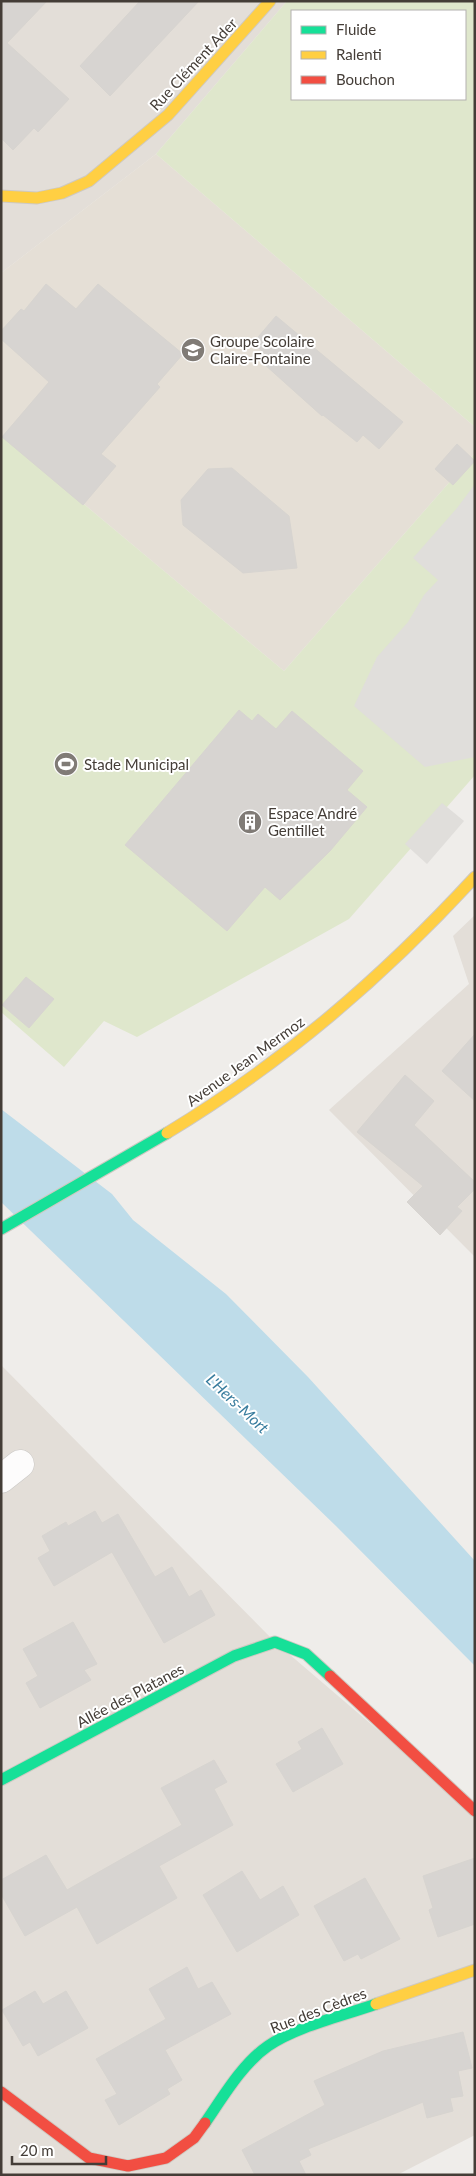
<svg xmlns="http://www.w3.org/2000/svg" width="476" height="2176" viewBox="0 0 476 2176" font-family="Lato,sans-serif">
<rect width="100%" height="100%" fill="#efedea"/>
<!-- residential -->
<g fill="#e3ded8">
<polygon points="1,1 287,1 156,154 1,273"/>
<polygon points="475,915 475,1257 329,1110 469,984 453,936"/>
<polygon points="1,1365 275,1642 475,1813 475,2135 397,2175 1,2175"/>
</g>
<!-- education -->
<polygon fill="#e5dfd6" points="156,154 475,427 475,453 284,671 1,435 1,273"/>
<!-- green -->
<g fill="#dfe7cc" fill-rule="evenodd">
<path d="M 287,1 L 475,1 L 475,427 L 156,154 ZM 292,11 L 465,11 L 465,99 L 292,99 Z"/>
<polygon points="1,435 284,671 475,453 475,775 349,919 137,1037 104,1021 64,1067 1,1012"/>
</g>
<!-- parking -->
<g fill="#e0dedb">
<polygon points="475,484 475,757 425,767 354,706 377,657 408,622 424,595 438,580 413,558 457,508"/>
<polygon points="442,803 464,821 427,864 405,844"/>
</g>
<!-- water -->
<polygon fill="#bedce9" points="1,1109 112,1194 133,1220 226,1294 308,1377 475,1561 475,1666 336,1526 1,1202"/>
<!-- building -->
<g fill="#d7d4d1" stroke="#d7d4d0">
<polygon points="1,1 47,1 7,43 69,99 38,132 34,128 13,150 1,138"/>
<polygon points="140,1 199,1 110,96 80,66"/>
<polygon points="46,284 76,309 98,284 183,354 157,384 160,387 101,454 116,466 83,505 2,437 49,382 1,339 1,331 21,309 24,311"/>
<polygon points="276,316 403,422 379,449 363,435 357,442 323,415 322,416 264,364 270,358 253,343"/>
<polygon points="457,444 475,461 453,485 435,469"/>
<polygon points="232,468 289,516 297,568 243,573 183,525 181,500 208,469"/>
<polygon points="239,710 252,721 258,714 276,729 292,711 363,771 347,790 367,807 330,851 280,900 265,887 227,931 125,845"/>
<polygon points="26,977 54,999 29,1028 2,1005"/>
<polygon points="475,1034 475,1101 442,1071"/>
<polygon points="405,1075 434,1101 414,1125 475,1182 475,1189 457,1207 462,1211 440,1235 407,1202 423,1186 357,1132"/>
<polygon points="95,1511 102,1523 118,1514 155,1577 172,1567 189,1597 201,1590 215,1615 164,1643 112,1552 54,1586 38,1558 50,1551 42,1536 66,1522 68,1526"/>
<polygon points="73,1622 97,1664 84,1670 91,1680 40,1708 26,1683 38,1676 23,1649"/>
<polygon points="322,1728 343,1764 293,1792 276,1764 302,1749 298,1742"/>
<polygon points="214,1760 227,1782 214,1789 233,1825 159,1866 177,1898 97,1944 77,1907 25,1936 1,1894 1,1880 46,1855 67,1890 182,1825 161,1788"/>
<polygon points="475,1858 475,1924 438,1937 429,1910 433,1908 423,1876"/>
<polygon points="242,1871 260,1900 283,1886 299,1915 237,1952 203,1895"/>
<polygon points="365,1878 400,1939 361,1959 358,1954 344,1961 314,1906"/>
<polygon points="187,1967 198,1989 212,1982 231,2014 165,2050 182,2080 167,2089 170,2094 119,2125 105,2100 117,2094 96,2059 166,2019 149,1989"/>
<polygon points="35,1991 43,2004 66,1991 88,2028 38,2056 30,2042 23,2046 2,2010"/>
<polygon points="463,2032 472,2068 458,2071 463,2096 450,2098 453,2111 427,2118 423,2102 308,2149 311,2155 299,2161 306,2175 255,2175 242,2150 325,2105 314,2081 383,2051"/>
</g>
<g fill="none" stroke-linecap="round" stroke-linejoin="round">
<!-- street casing -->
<g stroke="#cbc9c6" stroke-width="29">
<polyline id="street" points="1,1479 20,1464"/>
</g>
<!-- fast casing -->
<g stroke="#cec9c1" stroke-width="13">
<g id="fast">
<polyline points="1,1229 167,1133"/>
<polyline points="1,1780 234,1656 275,1642 306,1654 330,1676"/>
<path d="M 205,2123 C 223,2097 242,2064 268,2046 C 297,2026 343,2016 376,2004"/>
</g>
</g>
<!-- slow casing -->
<g stroke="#cec9c1" stroke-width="13">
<g id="slow">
<polyline points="1,196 37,198 62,193 89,181 168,115 270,1"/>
<path d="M 167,1133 C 284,1062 382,978 475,877"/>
<polyline points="376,2004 475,1970"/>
</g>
</g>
<!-- jam casing -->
<g stroke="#cec9c1" stroke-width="13">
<g id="jam">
<polyline points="330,1676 475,1811"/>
<polyline points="1,2092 89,2158 128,2166 166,2158 194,2138 205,2123"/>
</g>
</g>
<!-- street -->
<use href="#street" stroke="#fdfcfc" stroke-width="28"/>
<!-- fast -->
<use href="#fast" stroke="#16e098" stroke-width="11"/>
<!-- slow -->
<use href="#slow" stroke="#ffcf43" stroke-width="11"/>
<!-- jam -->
<use href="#jam" stroke="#f24e42" stroke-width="11"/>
</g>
<!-- icons -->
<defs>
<g id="school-disc" transform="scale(1.25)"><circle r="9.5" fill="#807b76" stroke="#fff"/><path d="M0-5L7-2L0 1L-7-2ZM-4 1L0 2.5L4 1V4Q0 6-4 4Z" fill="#fff"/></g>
<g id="stadium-disc" transform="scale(1.25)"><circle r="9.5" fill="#807b76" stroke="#fff"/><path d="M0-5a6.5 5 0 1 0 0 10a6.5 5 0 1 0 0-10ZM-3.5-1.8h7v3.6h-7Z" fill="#fff"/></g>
<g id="building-disc" transform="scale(1.25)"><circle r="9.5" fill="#807b76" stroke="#fff"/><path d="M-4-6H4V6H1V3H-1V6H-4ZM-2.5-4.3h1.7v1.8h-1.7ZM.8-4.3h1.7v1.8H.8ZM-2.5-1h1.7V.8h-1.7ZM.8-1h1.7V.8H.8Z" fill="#fff"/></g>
</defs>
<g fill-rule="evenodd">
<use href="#school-disc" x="193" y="350"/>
<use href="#stadium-disc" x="66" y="764"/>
<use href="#building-disc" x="250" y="822"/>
</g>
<g text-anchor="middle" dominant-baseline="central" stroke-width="4" stroke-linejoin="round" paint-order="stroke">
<!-- street labels -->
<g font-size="15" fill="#443d37" stroke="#fff">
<text transform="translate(193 64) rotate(-47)">Rue Clément Ader</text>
<text transform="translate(245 1061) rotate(-36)">Avenue Jean Mermoz</text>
<text transform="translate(130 1695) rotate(-28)">Allée des Platanes</text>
<text transform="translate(318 2010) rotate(-21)">Rue des Cèdres</text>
</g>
<!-- poi labels -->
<g font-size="15" fill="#443d37" stroke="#fff" text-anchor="start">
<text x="210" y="341">Groupe Scolaire<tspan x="210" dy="17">Claire-Fontaine</tspan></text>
<text x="84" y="764">Stade Municipal</text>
<text x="268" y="813">Espace André<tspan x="268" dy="17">Gentillet</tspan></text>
</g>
<!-- water labels -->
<g font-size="16" font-style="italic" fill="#397d9e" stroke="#fff">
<text transform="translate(238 1403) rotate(43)">L'Hers-Mort</text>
</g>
</g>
<!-- border -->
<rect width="476" height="2176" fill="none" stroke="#443d37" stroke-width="5"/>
<!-- legend -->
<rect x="291" y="10" width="175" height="90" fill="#ffffff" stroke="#b4b1af"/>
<rect x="301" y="26" width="25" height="8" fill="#16e098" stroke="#b4b1af"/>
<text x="336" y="35" font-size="15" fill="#443d37">Fluide</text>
<rect x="301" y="51" width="25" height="8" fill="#ffcf43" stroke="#b4b1af"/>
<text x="336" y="60" font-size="15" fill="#443d37">Ralenti</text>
<rect x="301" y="76" width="25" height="8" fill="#f24e42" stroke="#b4b1af"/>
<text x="336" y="85" font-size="15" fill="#443d37">Bouchon</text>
<!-- scale -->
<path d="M12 2156v8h94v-8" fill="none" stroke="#443d37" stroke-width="2.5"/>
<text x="20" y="2156" font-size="15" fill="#443d37" stroke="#ffffff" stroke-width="4" paint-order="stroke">20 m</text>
</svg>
